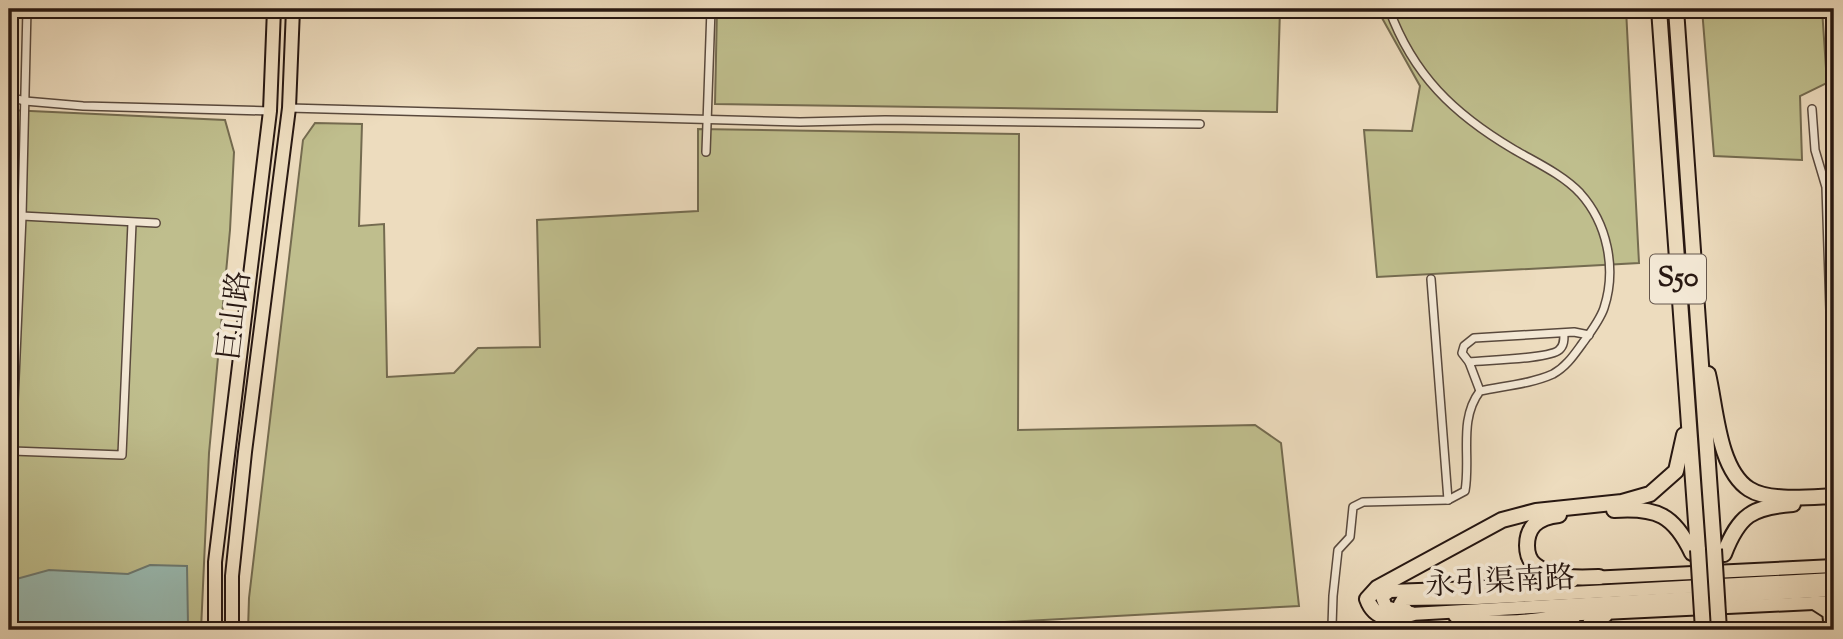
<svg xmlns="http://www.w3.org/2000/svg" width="1843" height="639" viewBox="0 0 1843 639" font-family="'Sorts Mill Goudy','Noto Serif SC',serif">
<rect width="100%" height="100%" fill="#eddcbe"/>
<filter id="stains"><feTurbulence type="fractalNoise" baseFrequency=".00286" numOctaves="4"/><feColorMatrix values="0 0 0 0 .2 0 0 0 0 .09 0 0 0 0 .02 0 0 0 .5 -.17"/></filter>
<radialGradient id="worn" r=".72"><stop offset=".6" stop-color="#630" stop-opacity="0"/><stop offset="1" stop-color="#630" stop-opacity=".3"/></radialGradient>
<!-- green -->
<g fill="#bfbe8d" stroke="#746b50" stroke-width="2">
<polygon points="717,9 1280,9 1277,112 715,104"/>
<polygon points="1377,9 1626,9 1639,263 1377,277 1364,130 1412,131 1420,86"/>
<polygon points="1702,9 1822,9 1827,83 1800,96 1802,160 1714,156"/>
<polygon points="9,110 225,120 234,152 230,230 209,453 201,630 9,630"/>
<polygon points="315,123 362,124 359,226 384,224 387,377 454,373 478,348 540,347 537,220 698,211 698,129 1019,134 1018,430 1255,425 1281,443 1299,606 859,630 248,630 249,598 303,140"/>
</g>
<!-- water -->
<polygon fill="#99bbb3" stroke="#6c7a73" stroke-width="2" points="150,565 187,566 188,625 9,624 9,581 49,570 128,574"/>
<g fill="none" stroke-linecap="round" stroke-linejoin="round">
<!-- minor casing -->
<g stroke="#59493d" stroke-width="10">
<g id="minor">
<polyline points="9,97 25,101 83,106 270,111"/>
<polyline points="289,108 800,122 885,120 1200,124"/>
<polyline points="1812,109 1815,150 1826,187 1831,341 1834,348"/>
<polyline points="706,152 711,9"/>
<polyline points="22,216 156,223"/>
<polyline points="1431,279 1448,500"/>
<path d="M 1469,362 C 1485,360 1549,359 1559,350 C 1564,346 1564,340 1564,334"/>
<polyline points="1480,391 1469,362 1462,353 1464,346 1474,338 1574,332 1589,335"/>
<polyline points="12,451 122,455 132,223"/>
<polyline points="9,517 22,216 27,9"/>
<path d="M 1329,630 L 1332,626 L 1333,596 L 1338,550 L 1350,537 L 1353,507 L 1363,502 L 1448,500 L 1465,491 C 1471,457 1458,420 1480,391 C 1503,386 1531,384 1553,374 C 1566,367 1574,355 1582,344 C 1590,333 1600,320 1604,308 C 1617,268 1607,223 1580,193 C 1562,174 1535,162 1513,149 C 1454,114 1413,75 1389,9"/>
</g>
</g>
<!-- primary casing -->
<g stroke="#281812" stroke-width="16">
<g id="primary">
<polyline points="1590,578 1834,566"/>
<polyline points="1572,581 1475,588 1390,591 1382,597 1386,607 1411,614 1834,590"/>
<polyline points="1408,612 1400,604 1403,599 1477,598 1834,579"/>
<path d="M 1455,616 C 1488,624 1527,623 1561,615 L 1834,602"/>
<polyline points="215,630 215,562 270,111 274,9"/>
<polyline points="232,630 232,576 245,452 289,108 293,9"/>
</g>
</g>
<!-- motorway casing -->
<g stroke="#281812" stroke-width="18">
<g id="motorway">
<polyline points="1659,9 1698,550"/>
<polyline points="1676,9 1714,549"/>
<path d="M 1708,374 C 1716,407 1718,469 1749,489 C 1769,502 1811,497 1834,496"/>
<path d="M 1614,510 C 1657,507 1674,515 1692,553"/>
<path d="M 1559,515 C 1550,516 1541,518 1534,525 C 1525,535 1524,556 1535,565 C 1552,579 1578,578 1599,577"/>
<path d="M 1724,554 C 1739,515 1752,507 1793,504"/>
<polyline points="1816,603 1830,612 1832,630"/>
<path d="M 1411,614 C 1391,618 1375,621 1367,599 L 1377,588 L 1502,520 L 1536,511 L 1622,502 L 1650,494 L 1676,471 L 1684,435"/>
<polyline points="1561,615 1571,621 1577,630"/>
<polyline points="1587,630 1591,622 1605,615"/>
</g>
</g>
<!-- minor -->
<use href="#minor" stroke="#f3e8d5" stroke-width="7"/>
<!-- primary -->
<use href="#primary" stroke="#eddcbe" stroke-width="12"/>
<!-- motorway -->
<use href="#motorway" stroke="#eddcbe" stroke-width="14"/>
<!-- motorway-bridge casing -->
<g stroke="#281812" stroke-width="18" stroke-linecap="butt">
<g id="motorway-bridge">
<polyline points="1714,549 1719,630"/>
<polyline points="1698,550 1703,630"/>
</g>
</g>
<!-- motorway-bridge -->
<use href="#motorway-bridge" stroke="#eddcbe" stroke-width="14"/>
</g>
<g text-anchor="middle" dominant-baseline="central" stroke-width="7" stroke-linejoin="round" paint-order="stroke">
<!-- shield labels -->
<rect fill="#f3e8d5" stroke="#65564c" stroke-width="2" x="1650" y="254.5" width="56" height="49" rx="5"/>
<g font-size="28" font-weight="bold" fill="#281812">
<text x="1678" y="279">S50</text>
</g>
<!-- street labels -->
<g font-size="30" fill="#281812" stroke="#f3e8d5">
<text transform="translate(236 316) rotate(-83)">巨山路</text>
<text transform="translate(1500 583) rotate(-3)">永引渠南路</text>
</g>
</g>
<!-- margin -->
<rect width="1843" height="639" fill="none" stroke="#eddcbe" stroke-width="35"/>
<rect x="10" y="10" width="1822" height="618" fill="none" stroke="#281812" stroke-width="3.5"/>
<rect x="18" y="18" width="1808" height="604" fill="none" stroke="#281812" stroke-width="2"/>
<rect width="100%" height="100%" filter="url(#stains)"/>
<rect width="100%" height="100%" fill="url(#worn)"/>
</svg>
